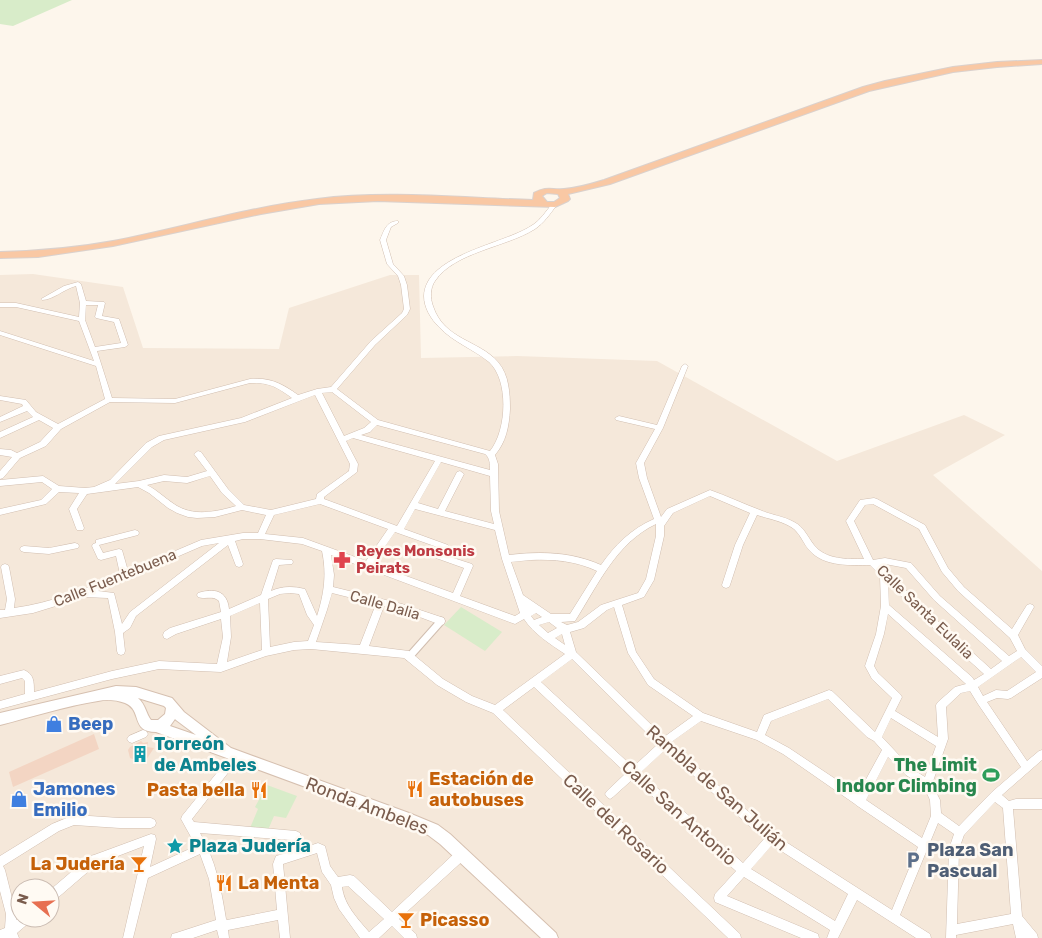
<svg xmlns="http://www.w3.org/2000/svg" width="1042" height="938" viewBox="0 0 1042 938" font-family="Rubik,sans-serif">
<rect width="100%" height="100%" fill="#fdf6ec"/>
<!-- residential -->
<path fill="#f5e8da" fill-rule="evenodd" d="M 33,274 L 123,287 L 143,348 L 279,349 L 289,308 L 390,275 L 419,275 L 421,358 L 517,356 L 657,361 L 837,461 L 964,415 L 1005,435 L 933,475 L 1042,571 L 1042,938 L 0,938 L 0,275 ZM 20,888 L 50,888 L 50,918 L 20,918 Z"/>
<!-- green -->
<g fill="#d8ecc9">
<polygon points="0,0 72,0 13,26 0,24"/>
<polygon points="461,607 502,632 485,651 444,625"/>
<polygon points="267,785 297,796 286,818 274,816 268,830 250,828 258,809 255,807"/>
</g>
<!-- building -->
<g fill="#f3d5c3">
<polygon points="94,734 99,749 13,787 9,772"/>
<polygon points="141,741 143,743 148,742 147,747 154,748 144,763 130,758 128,750 130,747"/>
</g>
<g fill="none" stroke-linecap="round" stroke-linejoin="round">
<!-- pedestrian casing -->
<g stroke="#d1beb0" stroke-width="9">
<polyline id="pedestrian" points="409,657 441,621"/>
</g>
<!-- minor casing -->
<g stroke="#d1beb0" stroke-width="1">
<g id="minor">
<path d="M 554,203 L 557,205 L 556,206 C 550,214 544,223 535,229 C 507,247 454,252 435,281 C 430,288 430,298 433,306 C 444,340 479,340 498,362 C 509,375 510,393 510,409 C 509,427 506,442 495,455 L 498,464 L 499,511 L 509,555 C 541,551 572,552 601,565 C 615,545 631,529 654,519 L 639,478 L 636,463 L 655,429 L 616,420 L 615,418 L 619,416 L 657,425 L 682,366 L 685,364 L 688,366 L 663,428 L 644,463 L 647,478 L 661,517 L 667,509 L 710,490 C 727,496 744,504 760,510 C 771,515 783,516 794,522 C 804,527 807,536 814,545 C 826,560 847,559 864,559 L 846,521 L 860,500 L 874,498 L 877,499 L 925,525 L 948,568 L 964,587 L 1012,629 L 1027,605 L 1030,604 L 1033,605 L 1034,607 L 1018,635 L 1025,649 L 1042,666 L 1042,678 L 1011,698 L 1008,699 L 997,698 L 987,702 L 1027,761 L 1039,751 L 1042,750 L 1042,760 L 1002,795 L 1009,801 L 1016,799 L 1042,799 L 1042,809 L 1013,809 L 1022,916 L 1037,934 L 1038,938 L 1016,938 L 1013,924 L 956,935 L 956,938 L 946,938 L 949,849 L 954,834 L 938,823 L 900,915 L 930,934 L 931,938 L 916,938 L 857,900 L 838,938 L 827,938 L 830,930 L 744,877 L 727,896 L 818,934 L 819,938 L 801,938 L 715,902 L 714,898 L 715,894 L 736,871 L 633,779 L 613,797 L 610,799 L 607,797 L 605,794 L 607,791 L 626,773 L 534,687 L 503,710 L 740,934 L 741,938 L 728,938 L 493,713 L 466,702 L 437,685 L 404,658 L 311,649 L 294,650 L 266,656 L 221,672 L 159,669 L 112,679 L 0,709 L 0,701 L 25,694 L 25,681 L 22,678 L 0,684 L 0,676 L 24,670 C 34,674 34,682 34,692 L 112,671 L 159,661 L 217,664 L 223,637 L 221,619 L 176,634 L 167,639 L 164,638 L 163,635 L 164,632 L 170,628 L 221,612 L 219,601 C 212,595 206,600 198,597 L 197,595 L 198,593 C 214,588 227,590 229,609 L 261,595 L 273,560 L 276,559 L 292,560 L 293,562 L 292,564 L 279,565 L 271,591 C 282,586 293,586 305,589 L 317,616 C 324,594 327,574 322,551 L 302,544 L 260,539 L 243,539 L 235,541 L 243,564 L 242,566 L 239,567 L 236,566 L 228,545 L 136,616 L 130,628 L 123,633 L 125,651 L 124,654 L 121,655 L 118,654 L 117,651 L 115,632 L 108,598 L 85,597 L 33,613 L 0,618 L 0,610 L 5,610 L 7,599 L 1,567 L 2,565 L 5,564 L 8,565 L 9,567 L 15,599 L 14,608 C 51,603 86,589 120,574 L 116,556 L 101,560 L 98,559 L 92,546 L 93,544 L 96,543 L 96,540 L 135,530 L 138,531 L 139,533 L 138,535 L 99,545 L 103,553 L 119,549 L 122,550 L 128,571 L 201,540 L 243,533 L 258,533 L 266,515 L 242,510 L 215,517 L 197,518 L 188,517 L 177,513 L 168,508 L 149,493 L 138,487 L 87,494 L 77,509 L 84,528 L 83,530 L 77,530 L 76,528 L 69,509 L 79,493 L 59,492 L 46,504 L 0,515 L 0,509 L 41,500 L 52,489 L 42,482 L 0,486 L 0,480 L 43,476 L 59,486 L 85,488 L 94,487 L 110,480 L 146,443 L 159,436 L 241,418 L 292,398 C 277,387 269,382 250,383 L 175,403 L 110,402 L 61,429 L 46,446 L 20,458 L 3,478 L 0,479 L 0,471 L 12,457 L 0,455 L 0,449 L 11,450 L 17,453 L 40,442 L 53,428 L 39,420 L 0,438 L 0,432 L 33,417 L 27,411 L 0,422 L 0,417 L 23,406 L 22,404 L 0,400 L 0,396 L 26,400 L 36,412 L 58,424 L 105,399 L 96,366 L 0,335 L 0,331 L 94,361 L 79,321 L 16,307 L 0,307 L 0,303 L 16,303 L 79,317 L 80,303 L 76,286 C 64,289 53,300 42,300 L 41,299 L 64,286 L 78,282 L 81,284 L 86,301 L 104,302 L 105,303 L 102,316 L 119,319 L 128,345 L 125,347 L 97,351 L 112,398 L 175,399 L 250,379 C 270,377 283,384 298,395 L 317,389 L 331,387 L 371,341 L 402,313 L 404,309 L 401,285 L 398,276 L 387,264 L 380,240 C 384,231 386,221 398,221 L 398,223 L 391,227 L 386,240 L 393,264 L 404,276 L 407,285 L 410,309 L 407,315 L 375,345 L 337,389 L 378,420 L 490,451 C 507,430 509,380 489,362 C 473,349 453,342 439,327 C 431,319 424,308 424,296 C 425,255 504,244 531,226 C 540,221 546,211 552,204 ZM 86,305 L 98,305 L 95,317 L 96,318 L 114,322 L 121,343 L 95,347 L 85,320 ZM 332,392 L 371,422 L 364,428 L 344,436 L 322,393 ZM 315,395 L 350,464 L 349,471 L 317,494 L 316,499 L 271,510 L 244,505 L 228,489 L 201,452 L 198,451 L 194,454 L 207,471 L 187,477 L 164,475 L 139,481 L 115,484 L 152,447 L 164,440 L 245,422 ZM 377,425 L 485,454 C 490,458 490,464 490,470 L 361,435 L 370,432 ZM 353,438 L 435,461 L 397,526 L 324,499 L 324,497 L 357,472 L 358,464 L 346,441 ZM 441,462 L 490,476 L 491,511 L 494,524 L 445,511 L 464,474 L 460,471 L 457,472 L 438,509 L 418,503 ZM 210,476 L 222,493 L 236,506 C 215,512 193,517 174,504 C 165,498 157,490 147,485 L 164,481 L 187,483 ZM 710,496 L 750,513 L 735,545 L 722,585 L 723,587 L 726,588 L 729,587 L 730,585 L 743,545 L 757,515 C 769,519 783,521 794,529 C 801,535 804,545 810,551 C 825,567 850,565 870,565 L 880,575 L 881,606 L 876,634 L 865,666 L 872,679 L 892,698 L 875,732 L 832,691 L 829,690 L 764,715 L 757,732 L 703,713 L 654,679 L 636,652 L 622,605 L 644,597 L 654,580 L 664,536 L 664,526 L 673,513 ZM 320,504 L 388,529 L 366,561 L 303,538 L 265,534 L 274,515 ZM 873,504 L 919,529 L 942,572 L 958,591 L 1010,638 L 1017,651 L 1009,656 L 940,596 L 911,563 L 885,558 L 873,560 L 854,521 L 865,505 ZM 415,509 L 495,530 L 502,559 L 520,613 L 515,616 L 460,596 L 473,566 L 472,564 L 444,555 L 449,547 L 448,545 L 404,529 ZM 656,524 L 656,536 L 646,579 L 638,593 L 601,605 L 578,622 L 567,625 L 561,622 L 575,621 C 598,585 616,543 656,524 ZM 395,532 L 440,548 L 435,556 L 436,558 L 464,568 L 453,593 L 373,564 ZM 219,543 L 130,612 L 122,624 L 114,593 L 98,591 L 202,546 ZM 331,555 L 515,624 L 524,619 C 534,634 550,644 565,654 L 495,705 L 472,696 L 443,679 L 409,651 L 369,646 L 384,606 L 401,610 L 441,625 L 444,624 L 445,621 L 444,618 L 402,604 L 333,587 L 334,575 ZM 531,560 C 554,559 576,561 597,571 L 570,614 L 551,614 L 523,595 L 511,562 ZM 885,564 L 906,568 L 934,600 L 1002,661 L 991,669 L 940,623 L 880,565 ZM 888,583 L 934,629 L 984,674 L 974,680 L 972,677 L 889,605 ZM 290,593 L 299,594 L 307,615 L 314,625 L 308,641 L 294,642 L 270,647 L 268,599 L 280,594 ZM 332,593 L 376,604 L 360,645 L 316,642 L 327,610 ZM 260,603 L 262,650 L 227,662 L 231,637 L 230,616 ZM 614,607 L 628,653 L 648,685 L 693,716 L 664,737 L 576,652 L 570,632 L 584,628 L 607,610 ZM 536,613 L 542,617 L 534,620 L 531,616 ZM 888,614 L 966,684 L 955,687 L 938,702 L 936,705 L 938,737 L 895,711 L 902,697 L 900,694 L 878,673 L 874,666 L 884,634 ZM 549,622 L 557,628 L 548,633 L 539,625 ZM 562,634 L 565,645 L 555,638 ZM 1021,657 L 1036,672 L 1007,691 L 996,690 L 983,696 L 978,687 ZM 572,659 L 658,744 L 633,767 L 541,682 ZM 970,691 L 978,704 L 1021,767 L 992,792 L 959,826 L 941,813 L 940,800 L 932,784 L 948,739 L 946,707 L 961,693 ZM 828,699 L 867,737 L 874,741 L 882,750 L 858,794 L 789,748 L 765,735 L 771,721 ZM 891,718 L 936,746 L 925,777 L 912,769 L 882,737 ZM 701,721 L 757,740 L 783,754 L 855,804 L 856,805 L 859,807 L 918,847 L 892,910 L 775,835 L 670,743 ZM 665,750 L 764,839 L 743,863 L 640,773 ZM 888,757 L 906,775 L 924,787 L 930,800 L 931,816 L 922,838 L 866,800 ZM 995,802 L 1003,808 L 1011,914 L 957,924 L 959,849 L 964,835 ZM 772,845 L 848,894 L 835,921 L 751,869 Z"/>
<polygon points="75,543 78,544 79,546 78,548 49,554 24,552 21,551 20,549 21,547 24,546 49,548"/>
<polygon points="143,730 146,731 148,734 146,737 132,743 129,742 127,739 129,736"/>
<path d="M 235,753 L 238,754 L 240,757 L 238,760 L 192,819 L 194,822 L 296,831 L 300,833 L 301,836 L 300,849 L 318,843 L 325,846 L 330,866 L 338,877 L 350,875 L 354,876 L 392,912 L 458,850 L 462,849 L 466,850 L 467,854 L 466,858 L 399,919 L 416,934 L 417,938 L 404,938 L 392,926 L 379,938 L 360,938 L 339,909 L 334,898 L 331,885 L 322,872 L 317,853 L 283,864 L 290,938 L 280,938 L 278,920 L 228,930 L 229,938 L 219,938 L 217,930 L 193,938 L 171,938 L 172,934 L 176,933 L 216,920 L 209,879 L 200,854 L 148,878 L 133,938 L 123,938 L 144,846 L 97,864 L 54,901 L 50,902 L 50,890 L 90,856 L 94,855 L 151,834 L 155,835 L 156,839 L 150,867 L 196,846 L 181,819 L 182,816 L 232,754 ZM 200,833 L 291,840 L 290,852 L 276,856 L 273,864 L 277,910 L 227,920 L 226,919 C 221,888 216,861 200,833 ZM 348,886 L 384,919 L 369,932 C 358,919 344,905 342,887 Z"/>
<polygon points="74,815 120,818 151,818 155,820 156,823 155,826 151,828 120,828 74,825 59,831 3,866 5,870 16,914 16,920 20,916 20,918 31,918 30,922 17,933 19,938 0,938 0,930 5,928 6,914 0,891 0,856 52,824"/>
</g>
</g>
<!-- secondary casing -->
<g stroke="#d6c0b0" stroke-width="2">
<path id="secondary" d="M 116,686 L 136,687 L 172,698 L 184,712 L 231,748 L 409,813 L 438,825 L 450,834 L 556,933 L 558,938 L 541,938 L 440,844 L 428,835 L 406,824 L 156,732 C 130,732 143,710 125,703 C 117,700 106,699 98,701 C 65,706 32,717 0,725 L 0,713 ZM 138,698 L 164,706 L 166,708 L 165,714 L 158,720 L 151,720 C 146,714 146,705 138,698 ZM 175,719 L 176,720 L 196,735 L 170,726 Z"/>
</g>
<!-- trunk casing -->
<g stroke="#dad1cd" stroke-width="2">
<path id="trunk" d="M 1042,60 L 1042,64 L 997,67 L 953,72 L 869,91 L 610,184 L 568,194 L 570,199 L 568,201 L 555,207 L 378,201 L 319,204 L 261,214 L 113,246 L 38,257 L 0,258 L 0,252 C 38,251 75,248 113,241 C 181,228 248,207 317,199 C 386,190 463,198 533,200 L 534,193 C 547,186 551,190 564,189 C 578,188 591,184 604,180 L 863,87 L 885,81 L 953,67 L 997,62 ZM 547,193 L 558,194 L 560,198 L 554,202 L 547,202 L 542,196 Z"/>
</g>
<!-- pedestrian -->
<use href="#pedestrian" stroke="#fff" stroke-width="7"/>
<!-- minor -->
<use href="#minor" fill="#fff" fill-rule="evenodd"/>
<!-- secondary -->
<use href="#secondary" fill="#fff" fill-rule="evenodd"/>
<!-- trunk -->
<use href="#trunk" fill="#f9c8a4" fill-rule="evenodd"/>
</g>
<!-- icons -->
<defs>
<g id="pharmacy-bare" transform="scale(1.35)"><path d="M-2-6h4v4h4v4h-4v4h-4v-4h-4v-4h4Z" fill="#e0444e" stroke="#fffaf3" stroke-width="2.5" paint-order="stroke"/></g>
<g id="shop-bare" transform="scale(1.35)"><path d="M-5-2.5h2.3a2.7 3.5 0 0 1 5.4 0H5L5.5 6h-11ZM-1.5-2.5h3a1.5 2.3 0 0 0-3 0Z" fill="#3f7fe0" stroke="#fffaf3" stroke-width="2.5" paint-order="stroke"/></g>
<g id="building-bare" transform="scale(1.35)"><path d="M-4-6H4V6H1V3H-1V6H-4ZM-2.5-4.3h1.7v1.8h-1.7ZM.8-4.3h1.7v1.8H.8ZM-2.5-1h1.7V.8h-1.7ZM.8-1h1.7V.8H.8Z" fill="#0f9aa8" stroke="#fffaf3" stroke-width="2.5" paint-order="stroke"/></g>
<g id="stadium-bare" transform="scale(1.35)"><path d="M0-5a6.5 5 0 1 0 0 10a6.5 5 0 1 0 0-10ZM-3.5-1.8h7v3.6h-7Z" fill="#2e9e5b" stroke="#fffaf3" stroke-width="2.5" paint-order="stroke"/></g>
<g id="restaurant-bare" transform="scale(1.35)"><path d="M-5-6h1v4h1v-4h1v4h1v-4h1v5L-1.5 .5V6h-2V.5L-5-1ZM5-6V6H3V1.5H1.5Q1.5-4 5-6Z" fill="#e8710a" stroke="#fffaf3" stroke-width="2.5" paint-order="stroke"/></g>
<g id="sight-bare" transform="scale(1.35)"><path d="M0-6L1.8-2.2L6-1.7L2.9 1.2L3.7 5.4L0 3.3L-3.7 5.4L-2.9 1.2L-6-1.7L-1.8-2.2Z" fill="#0f9aa8" stroke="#fffaf3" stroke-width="2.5" paint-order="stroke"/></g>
<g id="parking-bare" transform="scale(1.35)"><path d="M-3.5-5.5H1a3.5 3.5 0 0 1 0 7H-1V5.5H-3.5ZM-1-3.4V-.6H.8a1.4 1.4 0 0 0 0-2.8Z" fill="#5c6f8a" stroke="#fffaf3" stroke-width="2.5" paint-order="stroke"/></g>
<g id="bar-bare" transform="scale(1.35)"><path d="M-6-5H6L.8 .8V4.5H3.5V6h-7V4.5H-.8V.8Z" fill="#e8710a" stroke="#fffaf3" stroke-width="2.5" paint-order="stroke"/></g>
</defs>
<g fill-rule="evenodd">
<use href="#pharmacy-bare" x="342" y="560"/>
<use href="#shop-bare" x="54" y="724"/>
<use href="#building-bare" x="140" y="754"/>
<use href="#stadium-bare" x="991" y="775"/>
<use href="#restaurant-bare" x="415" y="789"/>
<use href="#restaurant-bare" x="259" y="790"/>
<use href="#shop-bare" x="19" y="799"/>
<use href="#sight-bare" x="175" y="846"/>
<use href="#parking-bare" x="913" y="860"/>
<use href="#bar-bare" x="139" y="864"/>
<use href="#restaurant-bare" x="224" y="883"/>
<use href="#bar-bare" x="406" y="920"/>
</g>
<g text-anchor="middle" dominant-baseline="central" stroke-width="5" stroke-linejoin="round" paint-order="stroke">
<!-- health labels -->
<g font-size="15" font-weight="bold" fill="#be3a42" stroke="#fffaf3" text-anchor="start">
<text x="356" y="551">Reyes Monsonis<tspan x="356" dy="17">Peirats</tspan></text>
</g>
<!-- street labels -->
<g font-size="15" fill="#7a5c4d" stroke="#fffaf3">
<text transform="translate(115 578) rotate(-22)">Calle Fuentebuena</text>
<text transform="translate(385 605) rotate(16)">Calle Dalia</text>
<text transform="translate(925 612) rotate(44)">Calle Santa Eulalia</text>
</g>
<!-- near-shop labels -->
<g font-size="18" font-weight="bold" fill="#366cbe" stroke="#fffaf3" text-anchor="start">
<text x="68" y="724">Beep</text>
<text x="33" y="789">Jamones<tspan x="33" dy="21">Emilio</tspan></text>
</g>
<!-- near-culture labels -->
<g font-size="18" font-weight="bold" fill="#0d838f" stroke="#fffaf3" text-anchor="start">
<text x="154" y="744">Torreón<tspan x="154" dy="21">de Ambeles</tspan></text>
<text x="189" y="846">Plaza Judería</text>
</g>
<!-- near-leisure labels -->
<g font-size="18" font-weight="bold" fill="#27864d" stroke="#fffaf3" text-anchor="end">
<text x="977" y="765">The Limit<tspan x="977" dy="21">Indoor Climbing</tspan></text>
</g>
<!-- near-food labels -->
<g font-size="18" font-weight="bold" fill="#c56008" stroke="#fffaf3" text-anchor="start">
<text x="429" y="779">Estación de<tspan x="429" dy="21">autobuses</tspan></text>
<text x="245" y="790" text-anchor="end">Pasta bella</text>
<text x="125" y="864" text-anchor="end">La Judería</text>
<text x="238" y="883">La Menta</text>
<text x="420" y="920">Picasso</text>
</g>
<!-- near-street labels -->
<g font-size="18" fill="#7a5c4d" stroke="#fffaf3">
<text transform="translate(717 788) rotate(41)">Rambla de San Julián</text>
<text transform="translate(367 806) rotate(21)">Ronda Ambeles</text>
<text transform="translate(679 813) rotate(42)">Calle San Antonio</text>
<text transform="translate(616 824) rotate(43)">Calle del Rosario</text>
</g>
<!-- near-service labels -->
<g font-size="18" font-weight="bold" fill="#4e5e75" stroke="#fffaf3" text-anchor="start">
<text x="927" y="850">Plaza San<tspan x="927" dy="21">Pascual</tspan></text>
</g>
</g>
<!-- north arrow -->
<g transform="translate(35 903) rotate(288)"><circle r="24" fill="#fffaf3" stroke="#cabbb1"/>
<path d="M0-4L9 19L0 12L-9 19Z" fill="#e76f51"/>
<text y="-8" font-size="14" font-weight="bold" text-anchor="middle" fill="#7a5c4d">N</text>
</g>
</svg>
